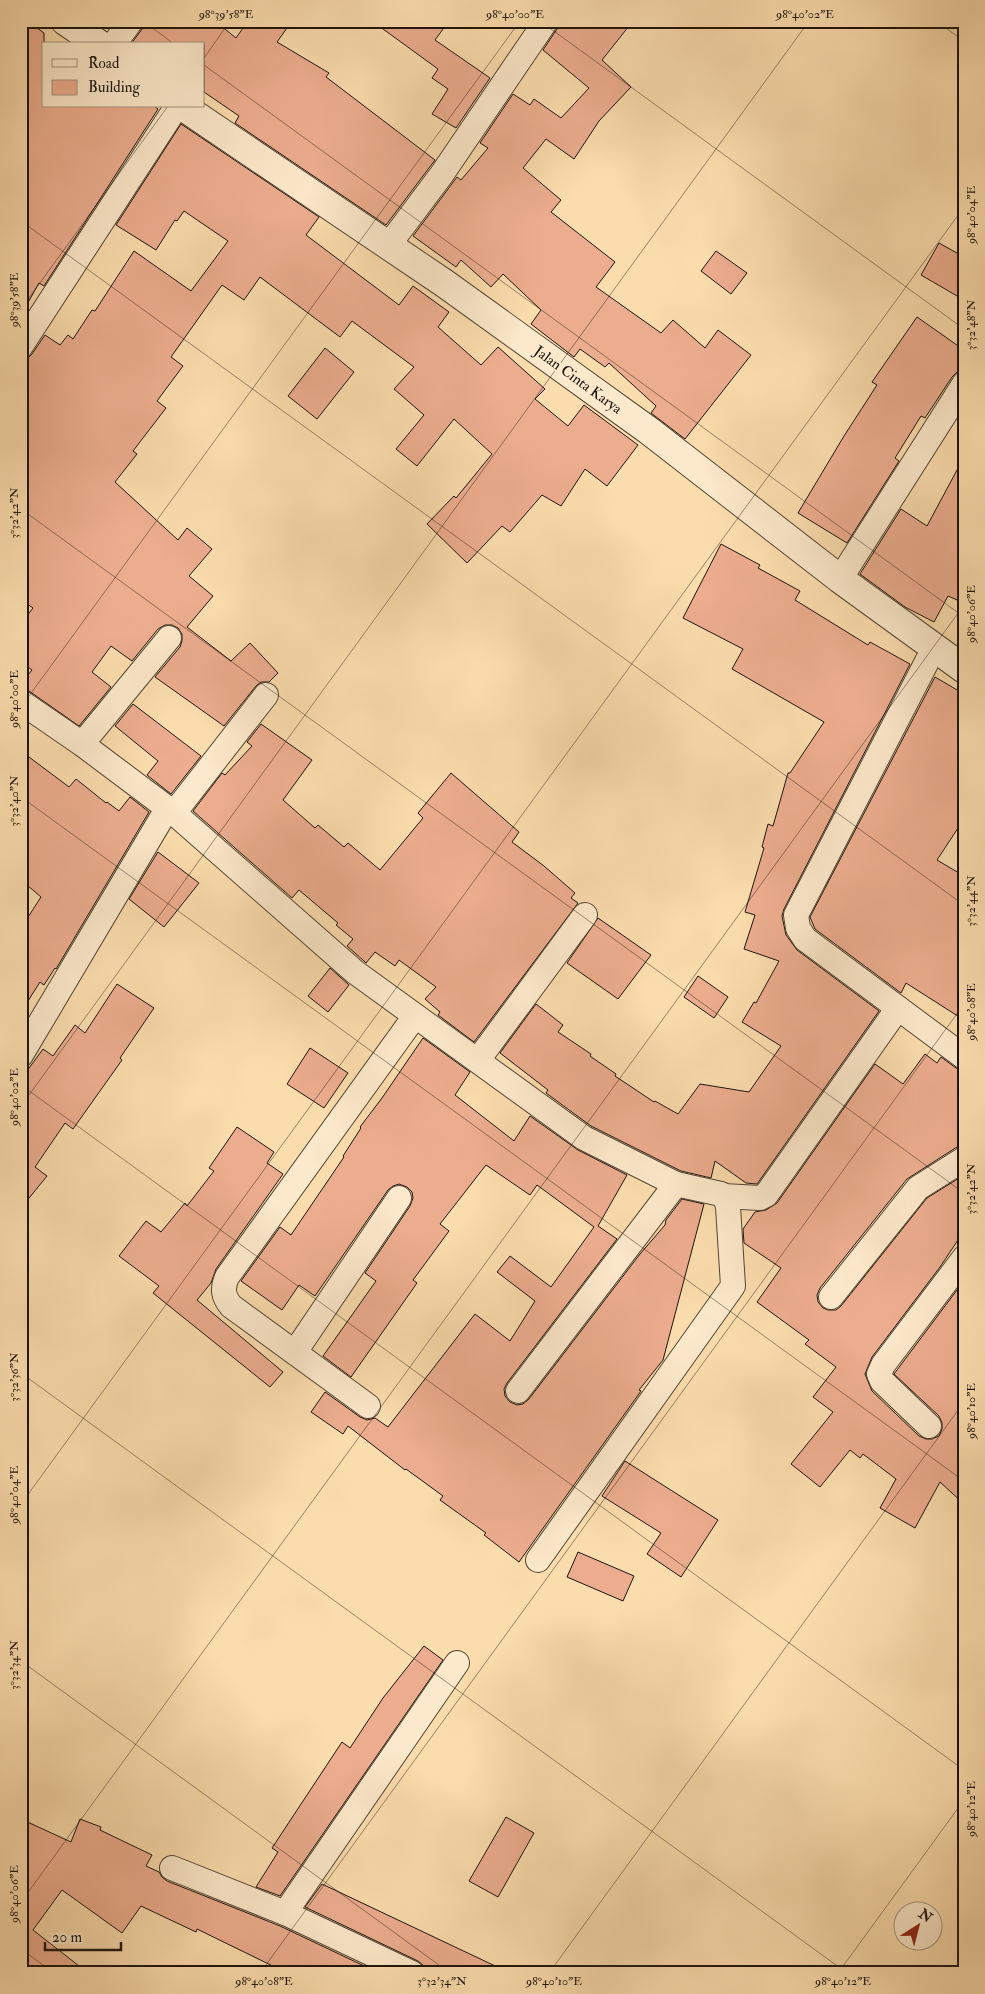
<svg xmlns="http://www.w3.org/2000/svg" width="985" height="1994" viewBox="0 0 985 1994" font-family="'IM FELL Double Pica',serif">
<rect width="100%" height="100%" fill="#fbdcad"/>
<filter id="stains"><feTurbulence type="fractalNoise" baseFrequency=".004" numOctaves="4"/><feColorMatrix values="0 0 0 0 .2 0 0 0 0 .09 0 0 0 0 .02 0 0 0 .5 -.17"/></filter>
<radialGradient id="worn" r=".72"><stop offset=".6" stop-color="#630" stop-opacity="0"/><stop offset="1" stop-color="#630" stop-opacity=".3"/></radialGradient>
<!-- building -->
<g fill="#ecad8e" stroke="#1d140d">
<polygon points="21,21 27,21 44,33 44,106 154,106 158,109 44,286 39,283 21,315"/>
<polygon points="145,21 215,21 236,38 248,21 292,21 277,42 329,73 326,77 435,160 386,225 235,123 239,116 204,92 204,44 131,44 142,29"/>
<polygon points="372,21 449,21 435,40 490,78 456,128 432,114 448,89 432,78 438,69"/>
<polygon points="560,21 633,21 602,60 631,87 599,121 574,159 546,139 523,168 561,200 551,212 615,262 596,287 661,333 673,320 705,348 718,330 751,355 685,439 651,413 656,406 609,363 605,367 580,349 574,357 531,324 541,310 503,274 491,287 461,260 456,267 413,236 457,177 461,180 488,148 480,143 513,94 530,105 534,99 561,118 589,88 543,50 557,29"/>
<polygon points="181,124 319,217 306,235 399,305 413,286 449,312 438,327 481,365 498,347 545,389 535,399 568,426 584,405 638,445 607,486 585,469 561,506 542,495 510,532 502,526 467,563 427,524 454,496 456,498 492,454 454,419 417,466 396,449 424,415 394,389 414,367 352,321 340,337 260,277 244,300 222,285 171,357 183,366 157,401 166,408 133,451 137,454 115,482 178,540 187,528 212,549 189,576 213,596 187,627 231,661 250,643 278,673 269,682 261,682 256,686 224,726 155,677 180,647 182,641 182,634 178,628 172,625 165,625 158,629 132,661 111,646 92,672 111,687 79,726 29,691 21,688 21,684 32,670 21,662 21,623 33,608 21,600 21,360 28,358 32,354 45,335 60,345 68,335 73,339 92,310 95,311 134,251 191,291 228,241 184,211 177,221 175,220 156,250 116,225"/>
<polygon points="939,243 964,257 964,300 921,275"/>
<polygon points="716,251 747,273 731,294 701,271"/>
<polygon points="917,317 964,350 964,370 957,372 952,377 925,418 921,416 895,458 899,461 847,543 798,513 844,436 877,385 872,382"/>
<polygon points="325,348 354,372 317,419 288,396"/>
<polygon points="964,457 964,603 948,596 934,622 905,607 860,574 901,509 927,526"/>
<polygon points="721,544 760,565 758,568 800,591 795,600 868,645 870,642 910,664 784,909 782,916 786,935 797,950 879,1011 757,1184 746,1183 715,1161 711,1178 681,1171 591,1126 546,1093 548,1090 500,1053 536,1004 563,1025 558,1032 591,1054 590,1056 616,1074 615,1076 654,1102 655,1101 678,1114 700,1084 749,1092 781,1046 742,1022 754,1002 756,1003 779,961 744,949 755,915 745,912 764,848 762,847 768,824 773,826 788,773 790,773 824,722 732,669 743,649 683,618"/>
<polygon points="935,677 964,694 964,819 937,860 964,876 964,1020 906,983 901,993 815,929 810,917"/>
<polygon points="133,704 201,756 171,794 147,775 158,761 115,726"/>
<polygon points="261,724 312,760 283,800 315,828 318,825 344,847 348,843 380,870 423,818 418,813 451,773 519,832 512,842 544,866 575,893 571,898 578,903 474,1042 438,1015 440,1012 425,999 436,987 399,960 395,966 375,952 366,963 364,961 347,946 353,939 336,925 338,923 299,890 292,898 193,811 222,773 225,775 252,746 247,742"/>
<polygon points="21,751 69,787 76,779 106,803 107,802 119,811 130,797 149,812 56,969 55,968 44,985 40,982 21,1012 21,928 41,897 21,880"/>
<polygon points="158,852 199,883 164,927 129,899"/>
<polygon points="598,918 651,955 618,999 567,963"/>
<polygon points="330,968 349,985 328,1012 308,996"/>
<polygon points="698,976 728,997 714,1018 684,997"/>
<polygon points="117,984 154,1008 120,1058 122,1060 73,1129 65,1123 35,1167 47,1176 21,1208 21,1079 43,1049 53,1056 75,1025 85,1033"/>
<polygon points="423,1038 470,1072 455,1095 514,1141 530,1116 578,1150 627,1175 598,1226 617,1239 507,1383 504,1389 505,1396 510,1402 517,1405 523,1404 529,1399 640,1254 665,1225 666,1220 682,1199 704,1204 663,1360 639,1390 641,1391 519,1562 484,1535 486,1533 440,1500 443,1496 406,1469 405,1470 348,1426 343,1434 311,1412 325,1392 360,1417 367,1420 375,1418 388,1427 475,1314 510,1341 535,1301 497,1272 510,1256 551,1287 594,1227 537,1185 530,1195 486,1165 440,1224 449,1231 413,1280 417,1283 351,1377 323,1356 376,1281 365,1273 410,1206 413,1198 412,1192 407,1187 399,1184 393,1186 388,1190 315,1296 299,1285 282,1310 241,1281 280,1227 291,1235 344,1157 343,1156 361,1128 360,1127 382,1098"/>
<polygon points="310,1048 348,1073 324,1108 287,1084"/>
<polygon points="925,1054 937,1063 941,1057 956,1068 964,1071 964,1145 957,1147 907,1179 820,1288 817,1295 818,1302 823,1308 828,1310 836,1310 841,1306 927,1198 964,1175 964,1231 940,1267 872,1357 865,1374 872,1391 919,1436 926,1439 932,1439 939,1436 942,1429 942,1423 939,1416 894,1374 957,1290 964,1297 964,1504 940,1482 915,1528 880,1508 896,1479 863,1454 860,1458 850,1450 820,1487 791,1464 833,1412 813,1397 836,1367 805,1344 809,1340 757,1302 781,1268 744,1243 743,1229 755,1212 766,1210 777,1203 875,1064 903,1084"/>
<polygon points="237,1127 274,1152 267,1163 283,1174 216,1269 211,1283 197,1300 283,1372 270,1387 153,1293 159,1286 119,1256 146,1221 161,1232 185,1203 187,1206 214,1171 209,1168"/>
<polygon points="625,1461 718,1520 681,1577 647,1554 661,1533 602,1496"/>
<polygon points="578,1552 634,1576 623,1601 567,1577"/>
<polygon points="424,1646 443,1660 280,1896 256,1887 278,1852 272,1848 342,1742 350,1748 383,1698"/>
<polygon points="506,1817 534,1833 498,1897 469,1881"/>
<polygon points="21,1819 71,1842 80,1819 101,1827 100,1830 152,1855 146,1866 159,1872 162,1877 167,1881 280,1926 379,1973 287,1973 197,1929 196,1932 141,1906 122,1933 62,1890 33,1930 88,1973 21,1973"/>
<polygon points="322,1884 510,1973 426,1973 424,1966 418,1961 305,1907"/>
</g>
<g fill="none" stroke-linecap="round" stroke-linejoin="round">
<!-- minor casing -->
<g stroke="#544635" stroke-width="26">
<g id="minor">
<polyline points="114,44 131,21"/>
<polyline points="388,246 442,174 546,21"/>
<polyline points="21,346 177,106"/>
<polyline points="840,579 964,384"/>
<polyline points="935,646 796,915 798,928 805,939 964,1057"/>
<polyline points="21,702 82,744 174,813 355,972 584,1138 676,1184 721,1194 726,1200 728,1207 733,1286 538,1560"/>
<polyline points="82,744 169,638"/>
<polyline points="174,813 266,695"/>
<polyline points="21,1055 167,809"/>
<polyline points="478,1060 585,915"/>
<polyline points="723,1196 760,1198 766,1195 898,1008"/>
<polyline points="831,1297 918,1188 964,1159"/>
<polyline points="295,1352 399,1198"/>
<polyline points="518,1391 676,1184"/>
<path d="M 368,1406 L 231,1306 C 223,1296 222,1289 227,1277 L 415,1016"/>
<polyline points="929,1426 882,1381 879,1374 883,1365 964,1258"/>
<polyline points="172,1868 285,1913 412,1973"/>
<polyline points="285,1913 457,1663"/>
</g>
</g>
<!-- tertiary casing -->
<g stroke="#544635" stroke-width="30">
<g id="tertiary">
<polyline points="65,21 99,44"/>
<polyline points="182,106 444,283 648,430 840,579 964,669"/>
</g>
</g>
<!-- minor -->
<use href="#minor" stroke="#fce8ca" stroke-width="24"/>
<!-- tertiary -->
<use href="#tertiary" stroke="#fce8ca" stroke-width="28"/>
</g>
<!-- ticks -->
<path fill="none" stroke="#1d140d" stroke-width="1" stroke-opacity="0.45" d="M 143,21 L 174,44M 540,21 L 964,329M 936,21 L 964,41M 204,58 L 230,21M 204,65 L 964,617M 21,221 L 964,905M 21,309 L 168,106M 21,509 L 964,1193M 21,707 L 520,21M 21,797 L 964,1481M 21,1085 L 964,1770M 21,1106 L 809,21M 21,1373 L 847,1973M 21,1504 L 964,207M 21,1661 L 450,1973M 21,1902 L 964,605M 21,1949 L 54,1973M 260,1973 L 964,1004M 549,1973 L 964,1402M 838,1973 L 964,1800"/>
<g text-anchor="middle" dominant-baseline="central" stroke-width="4" stroke-linejoin="round" paint-order="stroke">
<!-- street labels -->
<g font-size="15" fill="#1d140d" stroke="#fce8ca">
<text transform="translate(578 380) rotate(36)">Jalan Cinta Karya</text>
</g>
</g>
<!-- margin -->
<rect width="985" height="1994" fill="none" stroke="#fbdcad" stroke-width="55"/>
<!-- legend -->
<rect x="42" y="42" width="162" height="65" fill="#fce8ca" stroke="#a3937e"/>
<rect x="52" y="59" width="25" height="8" fill="#fce8ca" stroke="#a3937e"/>
<text x="88" y="68" font-size="15" fill="#1d140d">Road</text>
<rect x="52" y="80" width="25" height="15" fill="#ecad8e" stroke="#a3937e"/>
<text x="88" y="92" font-size="15" fill="#1d140d">Building</text>
<!-- north arrow -->
<g transform="translate(918 1926) rotate(36)"><circle r="24" fill="#fce8ca" stroke="#a3937e"/>
<path d="M0-4L9 19L0 12L-9 19Z" fill="#8f2418"/>
<text y="-8" font-size="14" font-weight="bold" text-anchor="middle" fill="#1d140d">N</text>
</g>
<!-- scale -->
<path d="M45 1942v8h76v-8" fill="none" stroke="#1d140d" stroke-width="2.5"/>
<text x="52" y="1942" font-size="15" fill="#1d140d" stroke="#fce8ca" stroke-width="4" paint-order="stroke">20 m</text>
<rect x="28" y="28" width="930" height="1938" fill="none" stroke="#1d140d" stroke-width="2"/>
<g font-size="12" text-anchor="middle" fill="#1d140d">
<text x="226" y="18">98°39'58"E</text>
<text x="515" y="18">98°40'00"E</text>
<text x="805" y="18">98°40'02"E</text>
<text transform="translate(971 215) rotate(-90)" y="4">98°40'04"E</text>
<text transform="translate(14 300) rotate(-90)" y="4">98°39'58"E</text>
<text transform="translate(971 325) rotate(-90)" y="4">3°32'48"N</text>
<text transform="translate(14 513) rotate(-90)" y="4">3°32'42"N</text>
<text transform="translate(971 614) rotate(-90)" y="4">98°40'06"E</text>
<text transform="translate(14 699) rotate(-90)" y="4">98°40'00"E</text>
<text transform="translate(14 801) rotate(-90)" y="4">3°32'40"N</text>
<text transform="translate(971 901) rotate(-90)" y="4">3°32'44"N</text>
<text transform="translate(971 1012) rotate(-90)" y="4">98°40'08"E</text>
<text transform="translate(14 1097) rotate(-90)" y="4">98°40'02"E</text>
<text transform="translate(971 1189) rotate(-90)" y="4">3°32'42"N</text>
<text transform="translate(14 1377) rotate(-90)" y="4">3°32'36"N</text>
<text transform="translate(971 1411) rotate(-90)" y="4">98°40'10"E</text>
<text transform="translate(14 1495) rotate(-90)" y="4">98°40'04"E</text>
<text transform="translate(14 1665) rotate(-90)" y="4">3°32'34"N</text>
<text transform="translate(971 1809) rotate(-90)" y="4">98°40'12"E</text>
<text transform="translate(14 1894) rotate(-90)" y="4">98°40'06"E</text>
<text x="264" y="1985">98°40'08"E</text>
<text x="442" y="1985">3°32'34"N</text>
<text x="554" y="1985">98°40'10"E</text>
<text x="843" y="1985">98°40'12"E</text>
</g>
<rect width="100%" height="100%" filter="url(#stains)"/>
<rect width="100%" height="100%" fill="url(#worn)"/>
</svg>
